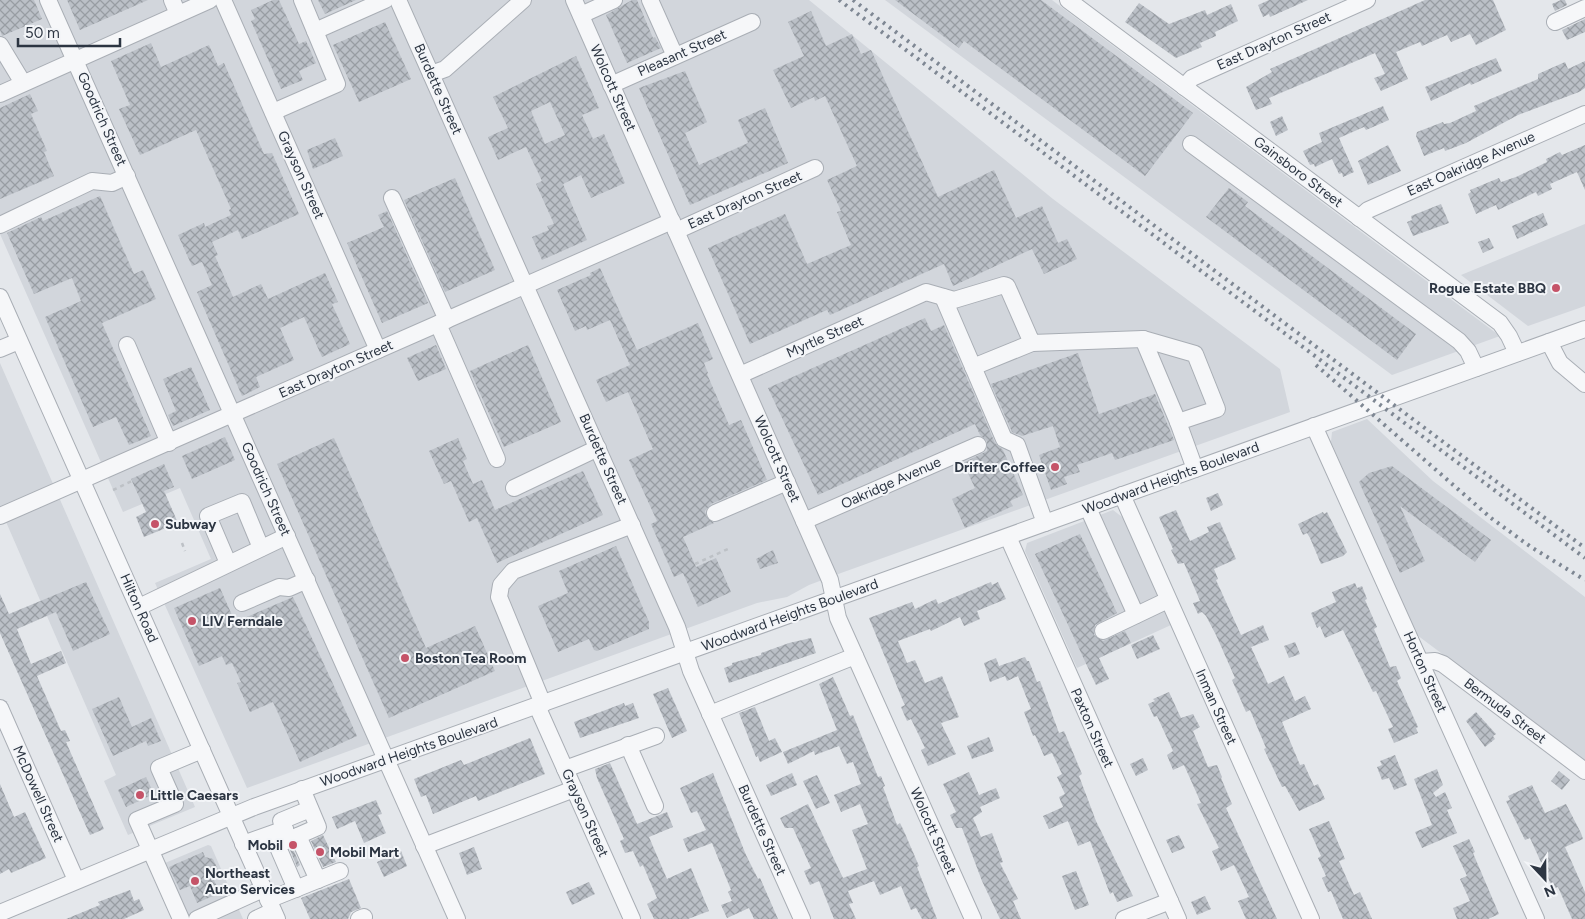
<svg xmlns="http://www.w3.org/2000/svg" width="1585" height="919" viewBox="0 0 1585 919" font-family="Figtree,sans-serif">
<defs>
<pattern id="building-cross-hatch" width="8" height="8" patternUnits="userSpaceOnUse" patternTransform="scale(1.25)"><rect width="8" height="8" fill="#bbc0c7"/><path d="M0 0l8 8M0 8l8-8" fill="none" stroke="#989da3"/></pattern>
</defs>
<rect width="100%" height="100%" fill="#e4e7eb"/>
<!-- built -->
<g fill="#d2d6dc">
<polygon points="0,0 809,0 1053,199 1280,369 1290,412 841,573 809,585 787,597 757,603 247,788 155,583 211,559 180,488 123,512 0,234"/>
<polygon points="885,0 1052,0 1500,336 1392,375"/>
<polygon points="1585,224 1585,306 1528,326 1461,275"/>
<polygon points="0,363 195,807 128,835 104,781 116,775 0,508"/>
<polygon points="1367,419 1433,481 1585,597 1585,761 1417,635 1331,442 1332,432"/>
<polygon points="1113,510 1122,517 1131,528 1171,625 1077,668 1025,551 1027,543"/>
<polygon points="208,845 211,846 243,919 176,919 153,868"/>
</g>
<!-- building -->
<g fill="url(#building-cross-hatch)" fill-rule="evenodd">
<polygon points="0,0 34,0 42,19 2,36 0,30"/>
<polygon points="67,0 148,0 80,30"/>
<polygon points="273,0 279,0 299,44 306,41 316,63 299,71 303,80 281,89 251,21 255,19 251,10"/>
<polygon points="318,0 356,0 325,14"/>
<polygon points="632,0 637,0 653,38 655,37 661,48 627,63 606,15"/>
<polygon points="895,0 1041,0 1193,113 1145,176 964,41 959,48"/>
<polygon points="1269,0 1308,0 1270,17 1269,14 1263,17 1258,5"/>
<polygon points="1425,0 1493,0 1506,30 1476,45 1470,34 1451,42 1447,35 1422,46 1420,42 1396,52 1408,79 1381,91 1374,78 1385,74 1375,53 1269,98 1272,104 1256,110 1246,87 1272,72 1270,69"/>
<polygon points="1561,0 1565,0 1567,5 1555,11 1552,4"/>
<polygon points="1139,3 1169,24 1205,10 1207,15 1231,4 1238,21 1215,32 1216,36 1200,43 1202,47 1176,58 1125,22"/>
<polygon points="811,11 826,46 852,34 861,54 871,50 938,197 994,170 1016,218 1042,206 1058,243 1067,239 1077,259 1044,274 1032,249 953,286 944,264 830,315 827,310 750,344 708,248 785,214 807,264 851,245 837,212 841,211 827,180 857,166 825,96 815,101 814,97 791,108 773,70 804,56 788,22"/>
<polygon points="1585,19 1585,32 1567,40 1562,30"/>
<polygon points="385,22 411,79 359,102 333,45"/>
<polygon points="151,43 161,67 209,45 218,66 224,63 264,154 272,153 299,214 242,239 238,230 212,242 218,255 215,256 233,297 261,284 268,299 325,273 338,302 332,304 350,344 322,357 304,317 280,328 294,360 256,377 260,387 242,396 197,292 212,285 202,262 192,266 178,235 204,223 205,227 231,215 229,210 231,209 196,130 140,155 119,109 130,105 111,61"/>
<path d="M 576,56 L 599,108 L 582,115 L 593,139 L 604,134 L 625,183 L 591,198 L 581,175 L 563,184 L 587,240 L 542,260 L 532,237 L 549,230 L 547,226 L 554,224 L 536,184 L 542,181 L 526,147 L 498,160 L 488,137 L 508,128 L 493,97 ZM 550,102 L 565,135 L 545,144 L 531,111 Z"/>
<polygon points="1496,58 1502,71 1471,85 1470,83 1431,101 1425,87"/>
<polygon points="1585,61 1585,88 1579,92 1518,115 1466,143 1445,151 1444,148 1424,156 1416,136 1417,132 1443,122 1444,124 1450,123 1476,111 1474,106 1538,79 1538,74 1565,62 1568,69"/>
<polygon points="685,71 707,122 685,133 699,165 748,143 738,120 765,108 788,163 690,205 639,88"/>
<polygon points="30,94 38,111 31,114 47,151 44,152 54,176 0,199 0,108"/>
<polygon points="1383,106 1389,120 1366,130 1364,127 1339,138 1354,172 1343,177 1342,173 1339,174 1332,159 1315,167 1314,164 1310,165 1303,151 1322,142 1319,133"/>
<polygon points="1282,116 1288,130 1276,136 1270,122"/>
<polygon points="335,138 343,156 313,169 307,150"/>
<polygon points="1388,145 1401,171 1368,185 1358,161"/>
<polygon points="1585,145 1585,190 1577,172 1550,184 1552,189 1538,196 1536,192 1498,210 1496,205 1476,214 1468,194 1471,192 1470,190 1499,178 1501,182 1516,177 1547,162 1546,159 1560,152 1562,155"/>
<polygon points="455,178 495,270 445,292 404,200"/>
<polygon points="1229,188 1248,202 1245,206 1416,334 1397,360 1206,217"/>
<polygon points="100,196 134,274 143,270 156,299 102,323 151,436 129,445 116,417 93,427 45,317 81,301 72,278 34,294 7,233 41,217 43,221"/>
<polygon points="1441,204 1449,223 1413,236 1407,222 1412,220 1411,216"/>
<polygon points="387,211 428,303 382,323 347,243 384,227 378,215"/>
<polygon points="1543,213 1548,225 1517,239 1512,226"/>
<polygon points="1489,238 1494,248 1483,253 1478,242"/>
<polygon points="600,268 637,350 698,323 713,359 704,363 708,373 707,374 729,425 741,420 767,480 711,504 705,511 706,516 714,523 683,537 696,567 716,558 731,592 698,607 683,573 674,577 651,524 657,521 629,460 653,449 628,392 606,402 596,380 630,365 610,320 587,330 586,326 575,331 557,290 591,275 590,273"/>
<polygon points="925,318 931,331 944,325 995,443 1003,450 1023,495 1010,501 1013,506 965,528 952,499 975,488 963,463 987,451 987,441 980,435 975,424 818,495 768,388"/>
<polygon points="436,345 446,369 418,381 407,358"/>
<polygon points="528,345 561,422 504,447 470,371"/>
<polygon points="1078,353 1099,414 1155,394 1174,440 1115,460 1112,453 1077,465 1080,472 1064,477 1067,484 1051,490 1039,455 1060,447 1053,426 1022,436 1012,432 991,384"/>
<polygon points="191,367 210,410 173,426 168,415 176,411 163,379"/>
<polygon points="225,437 235,460 192,479 182,456"/>
<polygon points="334,438 426,648 475,626 495,671 389,718 277,464"/>
<polygon points="458,438 467,459 463,461 473,484 482,480 495,510 583,471 603,515 497,563 477,518 469,522 451,481 444,484 429,451"/>
<polygon points="164,464 174,487 164,491 178,523 144,537 136,517 146,512 131,479"/>
<polygon points="1392,466 1491,540 1475,562 1400,506 1425,561 1400,573 1359,482 1369,473"/>
<polygon points="1218,493 1223,505 1211,511 1206,498"/>
<polygon points="1176,510 1190,541 1209,532 1207,527 1220,522 1236,559 1214,569 1218,579 1216,580 1241,635 1263,625 1269,640 1251,647 1268,684 1284,676 1295,701 1305,696 1311,709 1282,722 1300,765 1304,764 1314,786 1318,784 1325,799 1299,811 1285,786 1282,787 1264,749 1266,748 1250,710 1246,712 1232,680 1235,678 1216,635 1206,616 1202,612 1198,614 1193,603 1200,601 1184,563 1178,564 1171,550 1173,549 1159,517"/>
<polygon points="1323,512 1324,514 1327,512 1347,552 1343,556 1321,564 1310,538 1307,533 1303,535 1298,524"/>
<polygon points="1080,534 1117,613 1095,625 1094,635 1103,641 1125,631 1131,643 1099,658 1109,679 1096,685 1035,554"/>
<polygon points="616,546 649,622 649,629 597,651 594,650 589,639 558,652 538,606 568,593 559,571"/>
<polygon points="773,550 778,563 760,569 756,559"/>
<polygon points="86,582 110,634 73,651 56,612 17,629 31,664 61,651 66,663 37,676 61,731 65,730 70,741 66,742 104,829 90,835 0,633 0,594 9,614"/>
<polygon points="991,582 992,585 998,582 1006,599 977,611 980,619 964,626 960,617 931,631 930,629 898,641 907,663 915,660 925,683 942,676 959,717 941,723 956,754 928,766 921,750 925,748 911,719 907,721 901,707 905,705 903,701 869,618 912,602 915,609 936,599 938,604"/>
<polygon points="1355,583 1357,588 1362,586 1367,599 1365,600 1377,627 1374,629 1390,667 1396,666 1401,678 1397,681 1418,727 1416,728 1418,733 1394,743 1388,729 1393,727 1376,691 1373,692 1343,630 1325,638 1320,626 1317,628 1311,613 1336,602 1332,592"/>
<polygon points="220,588 235,622 293,597 357,736 300,762 273,702 250,712 237,683 241,682 232,663 226,665 222,656 199,666 174,608"/>
<polygon points="1153,635 1160,649 1137,659 1131,645"/>
<polygon points="811,638 816,653 729,683 724,668 732,665 732,663 761,655 761,653 789,643"/>
<polygon points="1295,642 1300,654 1289,658 1284,646"/>
<polygon points="1025,657 1027,661 1029,661 1037,682 1040,681 1059,733 1064,731 1082,774 1079,776 1096,821 1133,896 1117,902 1113,892 1110,894 1090,841 1078,846 1068,821 1049,829 1043,816 1063,807 1059,797 1065,794 1057,777 1062,774 1052,753 1044,756 1035,735 1033,736 1024,712 1031,709 1018,676 1007,681 1005,676 990,682 984,663 996,658 999,666"/>
<polygon points="833,677 850,716 853,715 878,777 881,776 885,786 883,787 897,825 900,823 903,829 919,866 917,867 937,919 922,919 916,908 911,910 901,886 880,895 874,881 848,891 853,903 849,904 856,919 834,919 819,881 810,885 804,871 811,868 793,828 785,828 780,818 808,804 843,878 867,869 852,830 868,824 860,804 841,812 834,795 861,784 853,762 847,764 839,746 815,755 814,751 788,764 783,752 837,730 819,684"/>
<polygon points="668,688 687,731 672,738 653,694"/>
<polygon points="1169,692 1181,718 1193,714 1200,727 1193,731 1208,767 1217,765 1222,777 1221,778 1232,804 1226,808 1277,919 1246,919 1238,901 1249,897 1234,865 1221,871 1212,851 1219,848 1197,804 1201,803 1184,765 1173,770 1167,755 1173,751 1157,716 1154,717 1148,704 1155,701 1153,699"/>
<polygon points="119,697 132,727 151,718 161,741 148,746 146,741 113,756 92,709"/>
<polygon points="624,703 625,706 633,703 639,718 580,738 574,722"/>
<polygon points="755,707 769,741 775,738 782,752 760,762 758,756 756,757 739,713"/>
<polygon points="1476,712 1496,734 1493,736 1495,739 1485,747 1466,721"/>
<polygon points="989,737 994,751 972,759 967,746"/>
<polygon points="530,738 545,774 478,801 476,796 433,814 426,795 421,797 414,779 461,760 464,765"/>
<polygon points="1395,755 1407,785 1394,790 1389,778 1382,780 1377,767 1382,765 1380,761"/>
<polygon points="1143,758 1148,770 1136,776 1130,764"/>
<polygon points="610,763 637,824 667,812 673,827 649,837 667,879 691,868 709,911 688,919 654,919 647,904 657,898 643,865 640,867 633,851 625,853 620,841 624,839 597,778 595,769"/>
<polygon points="1437,769 1443,785 1433,793 1436,797 1445,792 1452,808 1447,810 1457,833 1422,848 1415,832 1432,825 1414,779"/>
<polygon points="1559,771 1570,780 1562,790 1551,781"/>
<polygon points="969,772 979,795 996,788 1000,798 980,807 982,812 973,818 981,837 992,833 1003,862 1000,863 1018,899 1013,901 1021,919 1000,919 982,881 962,828 956,828 950,815 956,812 943,784"/>
<polygon points="713,773 746,855 758,879 760,878 778,919 754,919 749,908 727,918 721,905 732,901 728,892 731,890 712,843 688,852 683,839 706,830 697,811 691,813 680,788"/>
<polygon points="792,773 797,785 771,796 766,785"/>
<polygon points="817,775 830,803 816,809 803,781"/>
<polygon points="146,777 154,794 126,807 118,790"/>
<polygon points="0,784 14,817 25,812 46,858 11,873 9,869 0,874"/>
<polygon points="1532,785 1545,813 1566,804 1581,833 1583,839 1565,847 1585,892 1585,919 1572,919 1558,887 1553,889 1530,838 1525,840 1506,801 1510,800 1508,796"/>
<polygon points="376,800 382,814 378,815 386,833 364,843 355,821 337,829 332,817"/>
<polygon points="1329,821 1345,859 1339,861 1354,895 1360,892 1372,919 1343,919 1331,891 1328,892 1322,878 1326,876 1318,858 1321,856 1309,829"/>
<polygon points="323,835 336,862 323,867 311,841"/>
<polygon points="1179,835 1185,848 1172,853 1166,840"/>
<polygon points="1469,839 1475,852 1473,853 1499,914 1488,919 1457,919 1453,908 1470,901 1460,879 1467,876 1453,846"/>
<polygon points="474,847 482,869 467,875 459,853"/>
<polygon points="293,849 300,865 297,867 290,850"/>
<polygon points="401,851 407,866 384,877 377,862"/>
<polygon points="203,852 205,857 213,859 219,872 213,878 220,893 197,903 190,886 180,890 169,867"/>
<polygon points="1076,871 1089,905 1075,910 1062,876"/>
<polygon points="349,879 361,908 351,912 348,919 310,919 301,898"/>
<polygon points="589,882 595,894 572,905 566,892"/>
<polygon points="130,890 134,901 139,899 144,910 124,919 66,919 100,905 98,902"/>
<polygon points="1205,896 1211,909 1197,915 1191,902"/>
</g>
<g fill="none" stroke-linecap="round" stroke-linejoin="round">
<!-- minor casing -->
<g stroke="#a9aeb5" stroke-width="18">
<g id="minor">
<polyline points="48,0 457,919"/>
<polyline points="172,0 178,14"/>
<polyline points="223,0 378,350"/>
<polyline points="398,0 677,627 691,671 802,919"/>
<polyline points="574,0 830,580 838,618 973,919"/>
<polyline points="650,0 675,56"/>
<polyline points="1068,0 1500,323 1509,336 1517,353"/>
<polyline points="581,15 614,0"/>
<polyline points="1555,22 1585,8"/>
<polyline points="315,31 385,0"/>
<polyline points="0,45 23,83"/>
<polyline points="431,74 445,69 523,0"/>
<polyline points="611,85 752,22"/>
<polyline points="1184,87 1192,78 1367,0"/>
<polyline points="0,94 210,0"/>
<polyline points="273,112 337,84 302,0"/>
<polyline points="1191,144 1459,341 1468,351 1476,368"/>
<polyline points="392,198 447,320"/>
<polyline points="1359,218 1368,210 1585,114"/>
<polyline points="0,225 92,181 112,183 127,176"/>
<polyline points="676,231 815,168"/>
<polyline points="0,297 277,919"/>
<polyline points="943,297 1004,439 1017,445 1045,523"/>
<polyline points="438,324 497,459"/>
<polyline points="1143,339 1195,354 1217,409 1178,422 1195,469"/>
<polyline points="1549,342 1560,363 1585,384"/>
<polyline points="127,345 169,443"/>
<polyline points="0,349 19,341"/>
<polyline points="973,367 1032,343"/>
<polyline points="740,375 926,292 954,300 1004,285 1007,286 1032,343 1143,339 1178,422"/>
<polyline points="1314,426 1536,919"/>
<polyline points="514,488 598,448"/>
<polyline points="1122,495 1311,919"/>
<polyline points="1088,508 1136,615"/>
<polyline points="715,513 787,482"/>
<polyline points="0,516 672,221"/>
<polyline points="804,521 978,445"/>
<polyline points="1008,537 1178,919"/>
<polyline points="228,563 208,516 242,502 261,548"/>
<polyline points="242,603 279,587 289,588 307,580"/>
<polyline points="139,607 287,536"/>
<polyline points="1103,631 1168,600"/>
<polyline points="1421,662 1435,661 1443,664 1585,771"/>
<polyline points="543,704 499,597 501,585 513,571 632,525"/>
<polyline points="537,706 632,919"/>
<polyline points="0,708 76,880"/>
<polyline points="710,714 855,656"/>
<polyline points="628,745 655,806"/>
<polyline points="565,769 656,736"/>
<polyline points="298,836 318,880"/>
<polyline points="289,839 281,821 310,809"/>
<polyline points="243,844 285,829"/>
<polyline points="424,846 574,789"/>
<polyline points="296,889 277,845 318,827 302,789"/>
<polyline points="268,900 340,871"/>
<polyline points="0,913 254,807 1585,329"/>
<polyline points="181,919 137,820 175,804 159,768 202,750"/>
<polyline points="197,919 263,889"/>
<polyline points="256,919 273,911"/>
<polyline points="359,919 364,917"/>
<polyline points="1124,919 1170,901"/>
</g>
</g>
<!-- path -->
<g stroke="#bdc1c6" stroke-width="2.5" stroke-dasharray="4 4" stroke-linecap="butt">
<polyline points="113,490 132,481"/>
<polyline points="181,528 187,526"/>
<polyline points="182,543 185,551"/>
<polyline points="695,564 730,548"/>
</g>
<!-- minor -->
<use href="#minor" stroke="#f6f7f9" stroke-width="16"/>
<!-- rail -->
<g stroke="#7e8793" stroke-width="4" stroke-dasharray="2.5 5" stroke-linecap="butt">
<polyline points="839,0 1585,558"/>
<polyline points="853,0 1585,548"/>
<polyline points="1316,365 1491,518 1531,547 1585,580"/>
</g>
</g>
<!-- markers -->
<g fill="#c55368" stroke="#f3f5f8" stroke-width="2">
<circle cx="1556" cy="288" r="5"/>
<circle cx="1055" cy="467" r="5"/>
<circle cx="155" cy="524" r="5"/>
<circle cx="192" cy="621" r="5"/>
<circle cx="405" cy="658" r="5"/>
<circle cx="140" cy="795" r="5"/>
<circle cx="293" cy="845" r="5"/>
<circle cx="320" cy="852" r="5"/>
<circle cx="195" cy="881" r="5"/>
</g>
<g text-anchor="middle" dominant-baseline="central" stroke-width="4" stroke-linejoin="round" paint-order="stroke">
<!-- street labels -->
<g font-size="14" fill="#2c3542" stroke="#f3f5f8">
<text transform="translate(1274 41) rotate(-24)">East Drayton Street</text>
<text transform="translate(682 53) rotate(-24)">Pleasant Street</text>
<text transform="translate(613 88) rotate(66)">Wolcott Street</text>
<text transform="translate(438 89) rotate(66)">Burdette Street</text>
<text transform="translate(102 119) rotate(66)">Goodrich Street</text>
<text transform="translate(1471 164) rotate(-24)">East Oakridge Avenue</text>
<text transform="translate(1298 172) rotate(37)">Gainsboro Street</text>
<text transform="translate(301 175) rotate(66)">Grayson Street</text>
<text transform="translate(745 200) rotate(-24)">East Drayton Street</text>
<text transform="translate(825 337) rotate(-24)">Myrtle Street</text>
<text transform="translate(336 369) rotate(-24)">East Drayton Street</text>
<text transform="translate(603 459) rotate(66)">Burdette Street</text>
<text transform="translate(777 459) rotate(66)">Wolcott Street</text>
<text transform="translate(1171 478) rotate(-20)">Woodward Heights Boulevard</text>
<text transform="translate(891 483) rotate(-24)">Oakridge Avenue</text>
<text transform="translate(266 489) rotate(66)">Goodrich Street</text>
<text transform="translate(139 608) rotate(66)">Hilton Road</text>
<text transform="translate(790 615) rotate(-20)">Woodward Heights Boulevard</text>
<text transform="translate(1425 672) rotate(66)">Horton Street</text>
<text transform="translate(1216 707) rotate(66)">Inman Street</text>
<text transform="translate(1505 711) rotate(37)">Bermuda Street</text>
<text transform="translate(1092 728) rotate(66)">Paxton Street</text>
<text transform="translate(409 752) rotate(-19)">Woodward Heights Boulevard</text>
<text transform="translate(38 794) rotate(66)">McDowell Street</text>
<text transform="translate(585 813) rotate(66)">Grayson Street</text>
<text transform="translate(762 830) rotate(66)">Burdette Street</text>
<text transform="translate(933 831) rotate(66)">Wolcott Street</text>
</g>
<!-- poi labels -->
<g font-size="14" font-weight="bold" fill="#2c3542" stroke="#f3f5f8" text-anchor="start">
<text x="1546" y="288" text-anchor="end">Rogue Estate BBQ</text>
<text x="1045" y="467" text-anchor="end">Drifter Coffee</text>
<text x="165" y="524">Subway</text>
<text x="202" y="621">LIV Ferndale</text>
<text x="415" y="658">Boston Tea Room</text>
<text x="150" y="795">Little Caesars</text>
<text x="283" y="845" text-anchor="end">Mobil</text>
<text x="330" y="852">Mobil Mart</text>
<text x="205" y="873">Northeast<tspan x="205" dy="16">Auto Services</tspan></text>
</g>
</g>
<!-- north arrow -->
<g transform="translate(1545 879) rotate(158)" stroke="#f3f5f8" stroke-width="4" paint-order="stroke">
<path d="M0-4L9 19L0 12L-9 19Z" fill="#2c3542"/>
<text y="-8" font-size="14" font-weight="bold" text-anchor="middle" fill="#2c3542">N</text>
</g>
<!-- scale -->
<path d="M18 38v8h102v-8" fill="none" stroke="#2c3542" stroke-width="2.5"/>
<text x="25" y="38" font-size="15" fill="#2c3542" stroke="#f3f5f8" stroke-width="4" paint-order="stroke">50 m</text>
</svg>
